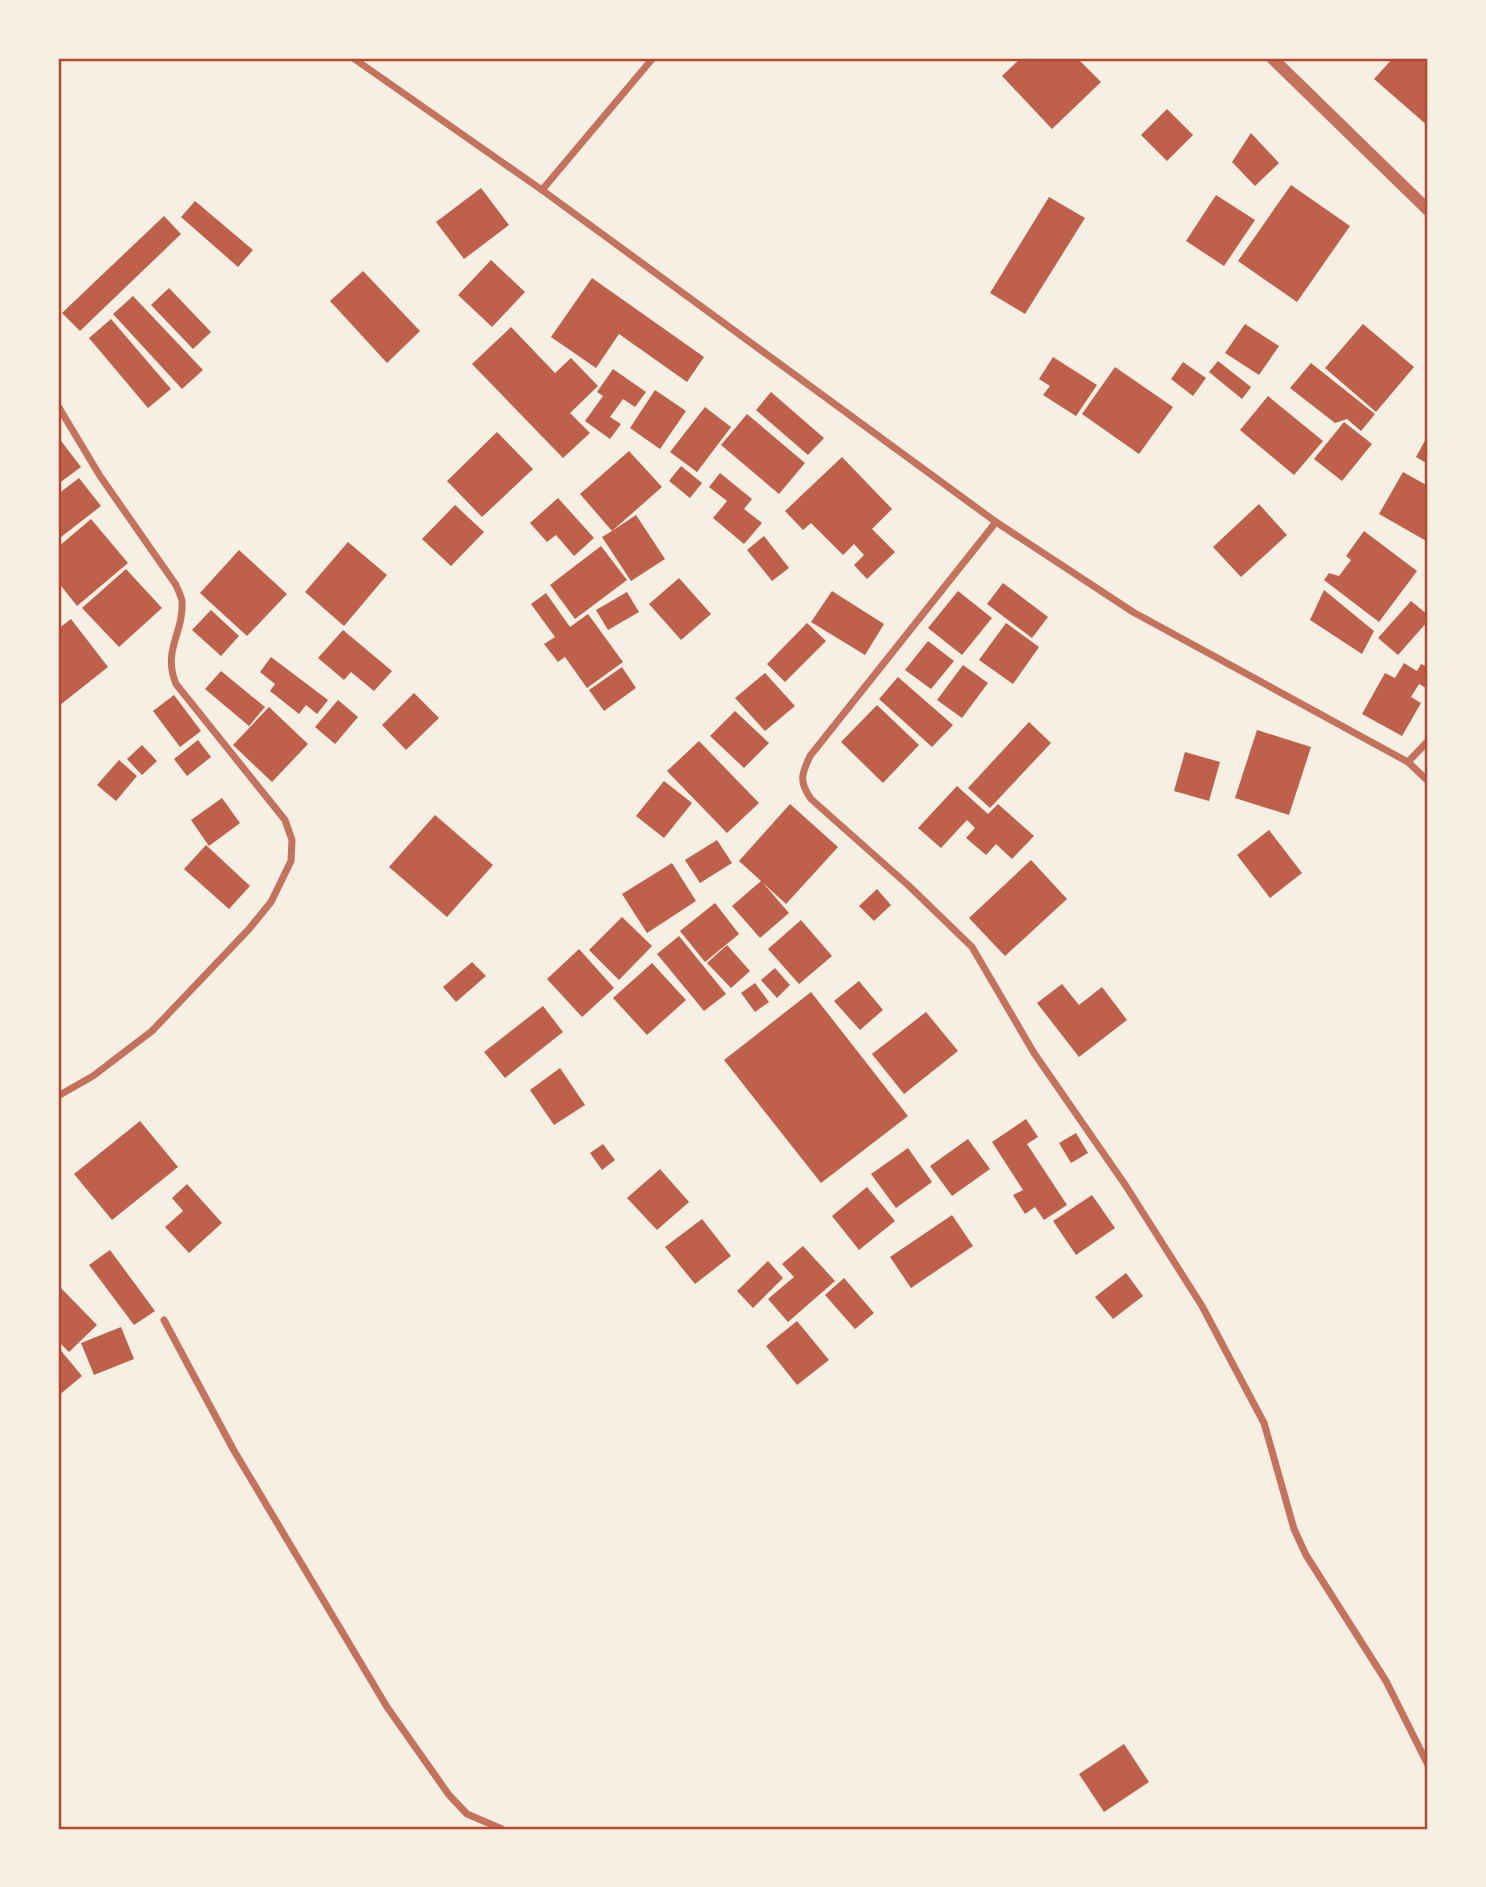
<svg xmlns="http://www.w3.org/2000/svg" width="1486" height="1887" viewBox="0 0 1486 1887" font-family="Mulish,sans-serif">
<rect width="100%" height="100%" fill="#f6efe4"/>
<!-- building -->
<g fill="#bf614a">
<polygon points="1021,58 1077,58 1101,82 1052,129 1002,76"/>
<polygon points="1393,58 1428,58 1428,126 1374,79"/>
<polygon points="1167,109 1193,135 1167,161 1141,135"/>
<polygon points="1251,133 1279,163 1255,186 1232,162"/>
<polygon points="1291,185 1350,226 1297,302 1238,261"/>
<polygon points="481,188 509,225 464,259 436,222"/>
<polygon points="1216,195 1255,220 1224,266 1186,241"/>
<polygon points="1049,197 1085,218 1025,314 990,293"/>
<polygon points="195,201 253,250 238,267 181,217"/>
<polygon points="164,216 181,234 80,331 62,313"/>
<polygon points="491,260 525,292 492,327 458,295"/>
<polygon points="363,271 420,331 387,363 330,301"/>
<polygon points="592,278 704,357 687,382 619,334 596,368 551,337"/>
<polygon points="169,288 211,332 193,349 151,305"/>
<polygon points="133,296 203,370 182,389 113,314"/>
<polygon points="111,319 171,389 148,408 89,338"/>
<polygon points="1245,324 1279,346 1259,375 1225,353"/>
<polygon points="1363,324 1414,367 1376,412 1325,368"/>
<polygon points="511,327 555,373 571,358 598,386 570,413 590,433 563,458 472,364"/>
<polygon points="1053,357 1097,385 1076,416 1043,395 1050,386 1039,379"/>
<polygon points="1218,361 1251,387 1242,399 1209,372"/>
<polygon points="1183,362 1206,378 1193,396 1171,379"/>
<polygon points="1311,363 1375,414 1361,431 1347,419 1335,423 1290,388"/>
<polygon points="1115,367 1173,407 1139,454 1082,414"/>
<polygon points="613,369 646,392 635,407 623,399 610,417 621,424 610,439 585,421 603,396 597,392"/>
<polygon points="655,390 686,411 660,449 630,428"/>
<polygon points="771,392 824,438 808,455 756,410"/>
<polygon points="1268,396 1323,441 1294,475 1240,430"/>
<polygon points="705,407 731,427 697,472 670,452"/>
<polygon points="747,414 805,463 779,494 721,445"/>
<polygon points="1344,422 1372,444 1342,481 1314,459"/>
<polygon points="497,432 533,469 482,517 447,481"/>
<polygon points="1428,435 1428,464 1416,457"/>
<polygon points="58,437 81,467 58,484"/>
<polygon points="629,451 662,487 612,531 636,515 665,559 631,581 602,537 612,531 580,494"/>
<polygon points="842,457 892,509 872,529 895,552 867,579 854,565 864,555 854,544 843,555 811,523 803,530 785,511"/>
<polygon points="681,466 702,483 690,498 669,481"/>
<polygon points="1403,472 1428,486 1428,542 1379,514"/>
<polygon points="720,473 752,499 744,509 762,523 744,544 713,518 727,501 709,487"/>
<polygon points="79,478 101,506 61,537 58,534 58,494"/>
<polygon points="558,498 594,538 574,556 556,535 547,542 530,523"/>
<polygon points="1259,504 1287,535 1241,577 1213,547"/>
<polygon points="455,505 484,532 451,566 422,539"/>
<polygon points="91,519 128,563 77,606 58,582 58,547"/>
<polygon points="1364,531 1417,571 1379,622 1324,580 1329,573 1339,576 1351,560 1346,556"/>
<polygon points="764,536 789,568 772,581 747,550"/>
<polygon points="348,542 387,575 344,626 305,592"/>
<polygon points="601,546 627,580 575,619 550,585"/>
<polygon points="239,550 287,594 247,636 200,593"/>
<polygon points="126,569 162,608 119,647 82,608"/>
<polygon points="679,578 711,614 681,640 649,604"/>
<polygon points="1003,583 1048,617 1032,638 987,604"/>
<polygon points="1324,590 1374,631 1362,654 1310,620"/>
<polygon points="832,591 884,624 865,655 811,622"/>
<polygon points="958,591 992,618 962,655 928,628"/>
<polygon points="627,592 639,612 608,630 596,610"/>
<polygon points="546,593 570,627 588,614 623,662 587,688 565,657 558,662 544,644 555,637 531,604"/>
<polygon points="1411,601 1428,615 1428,621 1398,655 1378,638"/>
<polygon points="211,610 239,636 221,656 192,630"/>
<polygon points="71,619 108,667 60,705 58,701 58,629"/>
<polygon points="807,623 826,641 785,682 767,664"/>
<polygon points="1006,623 1039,647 1013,684 979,660"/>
<polygon points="343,630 392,671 374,691 351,672 344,680 318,658"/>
<polygon points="928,641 954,661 931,689 905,670"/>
<polygon points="271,657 328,700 317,714 306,705 299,714 270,691 275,684 260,672"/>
<polygon points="1404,663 1417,671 1421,664 1428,667 1428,689 1419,684 1411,697 1421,703 1402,736 1362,714 1385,673 1395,678"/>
<polygon points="963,665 988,683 962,718 937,700"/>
<polygon points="622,667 636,688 604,711 589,690"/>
<polygon points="221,671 265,707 249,726 205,689"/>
<polygon points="765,673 795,706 765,731 735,698"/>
<polygon points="898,677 953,725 932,747 879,699"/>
<polygon points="414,693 439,718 406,750 382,725"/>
<polygon points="174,695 201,731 180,747 153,711"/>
<polygon points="338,700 358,717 335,744 315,727"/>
<polygon points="877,705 919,745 883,783 841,742"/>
<polygon points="269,707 308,744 272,782 233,745"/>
<polygon points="735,711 769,743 744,768 710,736"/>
<polygon points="1029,722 1051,743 990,808 968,788"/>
<polygon points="1257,730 1311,747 1289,815 1235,798"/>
<polygon points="198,740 211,757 187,776 174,759"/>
<polygon points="699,741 759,803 727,833 667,771"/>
<polygon points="142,745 157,761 142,775 127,759"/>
<polygon points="1185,752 1220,762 1209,801 1174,791"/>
<polygon points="119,760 137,776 116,801 97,785"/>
<polygon points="664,781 692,803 664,838 636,816"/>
<polygon points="957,786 988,814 998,804 1034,836 1012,859 996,844 986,855 966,838 975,828 967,820 941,848 918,828"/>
<polygon points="222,798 240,823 209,846 191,820"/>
<polygon points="790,804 838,847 786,904 763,883 789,913 760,938 732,906 761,881 739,861"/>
<polygon points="435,815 493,865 447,917 389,867"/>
<polygon points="1269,830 1302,873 1270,898 1237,855"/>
<polygon points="717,840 732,863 700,883 685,860"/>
<polygon points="206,845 250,886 229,909 184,869"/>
<polygon points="1031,860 1067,899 1005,956 969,918"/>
<polygon points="672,863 696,901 647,933 622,894"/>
<polygon points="877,889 891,905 874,921 859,906"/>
<polygon points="715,903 739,934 705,962 680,931"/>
<polygon points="622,917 652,946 619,980 589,950"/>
<polygon points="801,920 832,956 799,984 768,949"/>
<polygon points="679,936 726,994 704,1011 657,954"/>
<polygon points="727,945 750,971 731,988 707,963"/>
<polygon points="579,949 614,988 582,1017 547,979"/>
<polygon points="472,962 486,976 456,1002 443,987"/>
<polygon points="652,963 686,1000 647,1035 613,998"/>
<polygon points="775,968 790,985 777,998 761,980"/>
<polygon points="859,981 883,1010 860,1030 834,1001"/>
<polygon points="755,983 769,1002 755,1012 741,993"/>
<polygon points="1062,984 1079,1005 1102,987 1127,1020 1079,1057 1037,1003"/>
<polygon points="811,992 908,1116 821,1183 724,1060"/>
<polygon points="543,1006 563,1032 505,1078 484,1052"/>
<polygon points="926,1012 958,1051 904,1094 872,1054"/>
<polygon points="560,1068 585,1105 554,1125 530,1090"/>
<polygon points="1026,1119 1038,1137 1027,1144 1067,1205 1044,1220 1035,1207 1025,1214 1013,1195 1023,1190 992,1142"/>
<polygon points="140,1121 178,1167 112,1220 74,1174"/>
<polygon points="1076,1133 1088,1153 1071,1163 1059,1143"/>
<polygon points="968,1139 990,1169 952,1196 930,1166"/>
<polygon points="603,1144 615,1160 602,1170 590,1153"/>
<polygon points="908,1148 932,1182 896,1208 871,1174"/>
<polygon points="660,1169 689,1202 657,1230 627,1198"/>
<polygon points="187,1184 222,1223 189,1253 165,1227 183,1211 172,1198"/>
<polygon points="867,1187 895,1221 859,1250 832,1216"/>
<polygon points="1092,1195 1115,1228 1076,1255 1053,1221"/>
<polygon points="952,1215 973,1246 911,1288 890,1257"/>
<polygon points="702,1219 731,1256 695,1284 665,1247"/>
<polygon points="803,1246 835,1281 788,1322 768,1299 794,1277 782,1264"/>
<polygon points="110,1250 155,1311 134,1325 89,1265"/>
<polygon points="768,1261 783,1278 753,1308 737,1291"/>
<polygon points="1126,1273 1143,1296 1113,1319 1095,1297"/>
<polygon points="844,1278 874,1313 855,1329 825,1295"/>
<polygon points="58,1285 97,1325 69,1352 58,1341"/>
<polygon points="797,1321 829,1360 797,1385 766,1346"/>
<polygon points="121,1327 134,1359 94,1375 81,1343"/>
<polygon points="58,1347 82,1376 58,1396"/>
<polygon points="1124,1744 1149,1782 1104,1812 1079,1774"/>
</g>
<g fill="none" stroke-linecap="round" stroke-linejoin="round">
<!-- minor -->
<g stroke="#c5725c" stroke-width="7">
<polyline points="353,58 542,190 996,522 1133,612 1408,762 1428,781"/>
<polyline points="542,190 653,58"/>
<path d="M 58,406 L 100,476 L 176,585 C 178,590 181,596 182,601 C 184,633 162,650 176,684 L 285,820 L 292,840 L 291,861 L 271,902 L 249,929 L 152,1031 L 93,1076 L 58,1096"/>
<path d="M 996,522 L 810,756 C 801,775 799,782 811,799 L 909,886 L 972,947 L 1034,1053 L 1126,1186 L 1202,1306 L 1264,1423 L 1294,1529 L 1306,1555 L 1386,1681 L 1428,1765"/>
<polyline points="1408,762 1428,741"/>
<polyline points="164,1320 233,1449 387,1707 449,1795 467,1814 502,1829"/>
</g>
<!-- tertiary -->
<polyline stroke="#c5725c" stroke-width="12" points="1272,58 1428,210"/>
</g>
<!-- border -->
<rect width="1486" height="1887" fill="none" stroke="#f6efe4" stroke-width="119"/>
<rect x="60" y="60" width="1366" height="1768" fill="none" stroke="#b5482f" stroke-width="2.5"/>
</svg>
